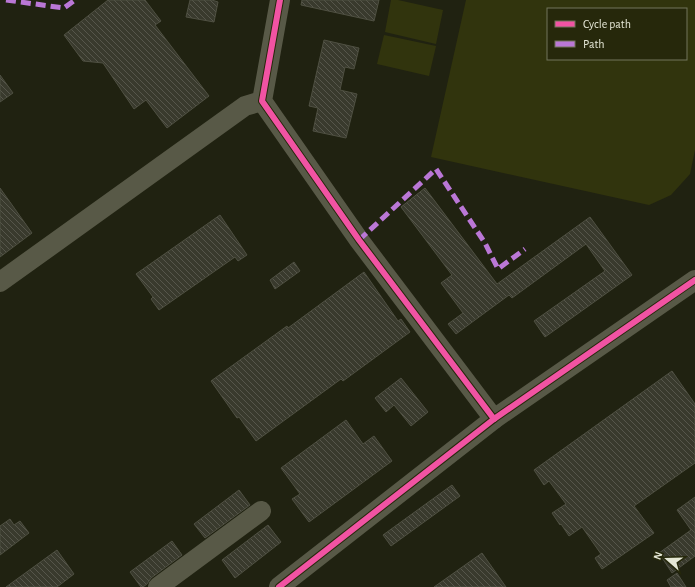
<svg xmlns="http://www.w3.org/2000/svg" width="695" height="587" viewBox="0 0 695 587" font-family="'Alegreya Sans',sans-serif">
<defs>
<pattern id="building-back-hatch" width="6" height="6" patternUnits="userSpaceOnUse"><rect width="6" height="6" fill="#393a2d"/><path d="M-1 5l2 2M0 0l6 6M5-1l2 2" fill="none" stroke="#56564b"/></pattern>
</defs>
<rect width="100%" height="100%" fill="#202211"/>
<!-- garden -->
<g fill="#31340d" fill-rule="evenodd">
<polygon points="391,0 398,0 443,10 436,44 385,32"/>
<path d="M 466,0 L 695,0 L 695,150 L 690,174 L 671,195 L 649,205 L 431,157 ZM 548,9 L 686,9 L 686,59 L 548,59 Z"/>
<polygon points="384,35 436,46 429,76 377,64"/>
</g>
<!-- building -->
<g fill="url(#building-back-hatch)" stroke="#4f5042">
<polygon points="108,0 145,0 161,21 155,25 209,96 167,128 146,100 134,109 103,63 83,61 64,35"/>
<polygon points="190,0 212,0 218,2 214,22 186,17"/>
<polygon points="302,0 379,0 374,21 301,5"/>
<polygon points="324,40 359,48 354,69 345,67 340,90 357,94 346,138 313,131 318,108 309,106"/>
<polygon points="0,75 13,93 0,102"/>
<polygon points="0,188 32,233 0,257"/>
<polygon points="425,188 497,284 590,217 632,275 545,337 534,321 605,271 586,244 512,298 509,295 456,334 448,324 463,313 441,283 452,275 401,207"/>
<polygon points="220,215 247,255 238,261 235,257 159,310 151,299 153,297 136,274"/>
<polygon points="294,262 300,271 275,289 270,280"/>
<polygon points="364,272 398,321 401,319 410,332 343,381 341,379 256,441 239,417 237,418 211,381 287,326 288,328"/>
<polygon points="672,371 695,404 695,463 634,506 654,533 602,569 595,558 601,554 582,527 569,536 561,524 560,525 552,513 566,504 549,481 544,485 534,470"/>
<polygon points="401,378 428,412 411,426 394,405 386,412 375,398"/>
<polygon points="346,420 363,444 374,436 392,461 309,522 292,499 300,494 281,468"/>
<polygon points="452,485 460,496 391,546 383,535"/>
<polygon points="239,490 250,505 205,538 194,524"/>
<polygon points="695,497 695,556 672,573 659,553 691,530 677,510"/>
<polygon points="10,519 14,525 20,521 29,533 0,555 0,526"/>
<polygon points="268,525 281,542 235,578 222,560"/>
<polygon points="172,541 182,555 151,578 147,584 143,587 141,587 130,572"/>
<polygon points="57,550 74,574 57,587 6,587"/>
<polygon points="482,553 506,587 434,587"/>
<polygon points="677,573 686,587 671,587 667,580"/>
</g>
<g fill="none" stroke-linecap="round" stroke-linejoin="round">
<!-- minor -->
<g stroke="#585947" stroke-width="20">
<polyline points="280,0 262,101 359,240 494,419"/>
<polyline points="0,282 245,106 262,101"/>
<polyline points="158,587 261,511"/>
<polyline points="279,587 494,419 695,280"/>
</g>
<!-- quiet -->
<g stroke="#ba77d6" stroke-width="5" stroke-dasharray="10 5" stroke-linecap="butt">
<polyline points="6,0 64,8 75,0"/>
<polyline points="359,240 436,169 485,243 498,269 525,249"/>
</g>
<!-- cycleway casing -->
<g stroke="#26280b" stroke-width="8">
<g id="cycleway">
<polyline points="280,0 262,101 359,240 494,419"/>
<polyline points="279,587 494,419 695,280"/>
</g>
</g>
<!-- cycleway -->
<use href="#cycleway" stroke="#f153a3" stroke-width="6"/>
</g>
<!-- legend -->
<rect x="547" y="8" width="140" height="52" fill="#26280b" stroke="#72745c"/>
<rect x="555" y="21" width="20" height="6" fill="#f153a3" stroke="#72745c"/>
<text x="583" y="28" font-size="12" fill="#e5e7d6">Cycle path</text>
<rect x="555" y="41" width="20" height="6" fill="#ba77d6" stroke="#72745c"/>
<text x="583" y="48" font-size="12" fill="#e5e7d6">Path</text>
<!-- north arrow -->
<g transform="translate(667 559) rotate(290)" stroke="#26280b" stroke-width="3" paint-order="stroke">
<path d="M0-3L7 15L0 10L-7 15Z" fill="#e5e7d6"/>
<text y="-6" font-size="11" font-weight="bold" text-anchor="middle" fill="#e5e7d6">N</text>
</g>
</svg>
